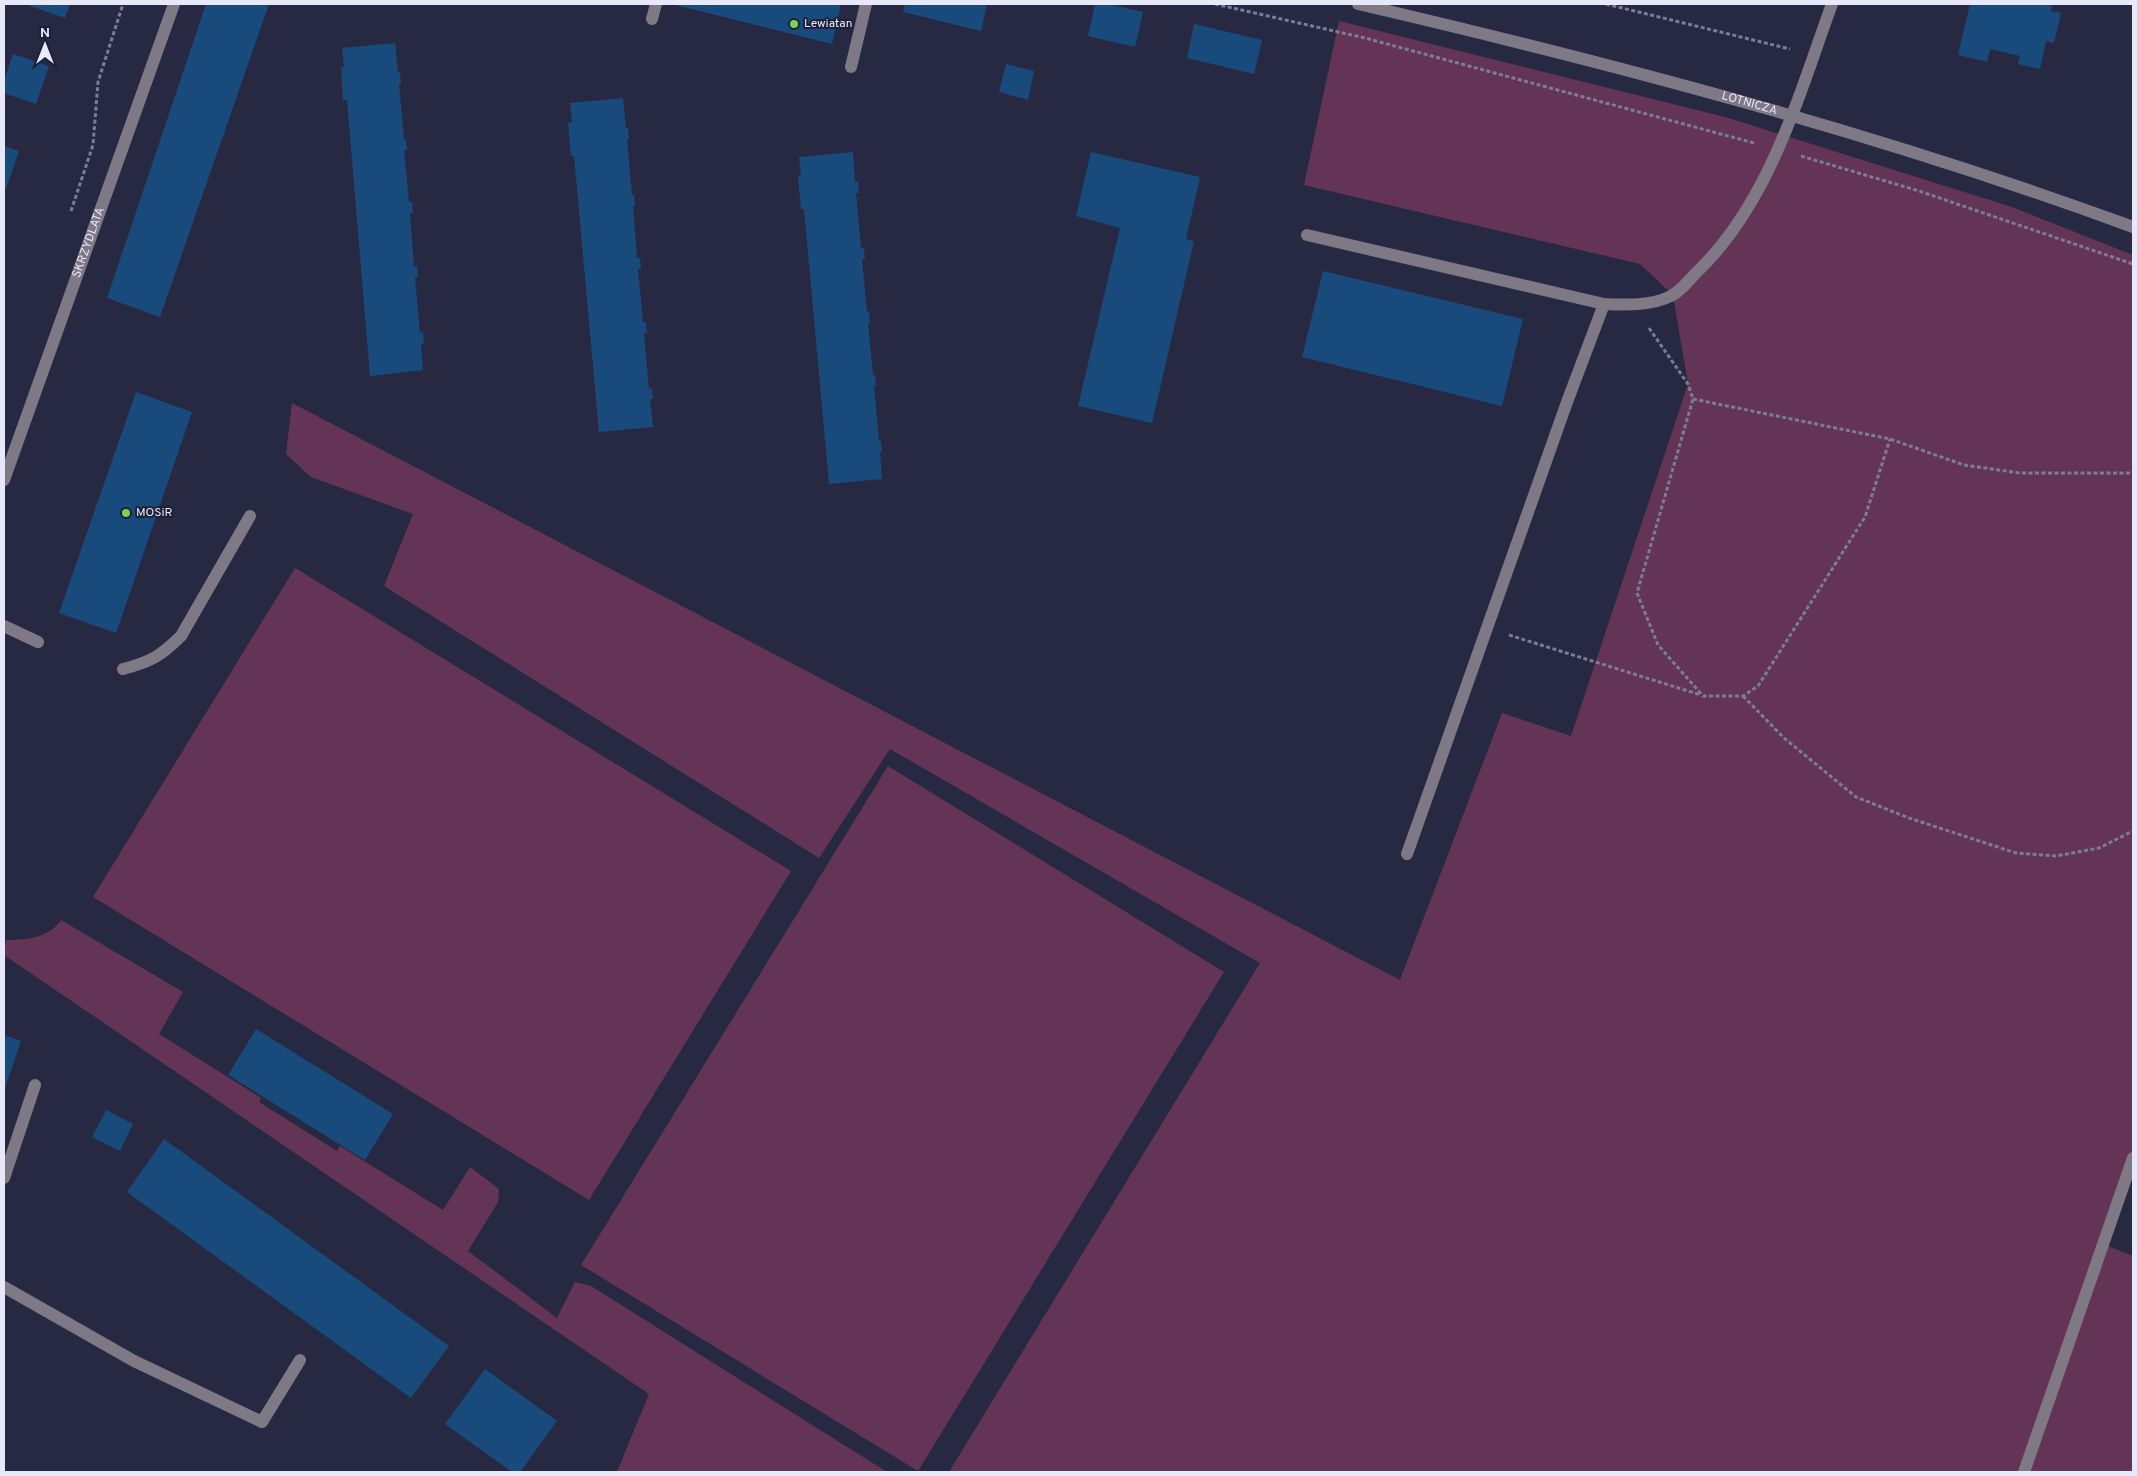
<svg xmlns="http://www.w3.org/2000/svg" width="2137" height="1476" viewBox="0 0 2137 1476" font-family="Overpass,sans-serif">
<rect width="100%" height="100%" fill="#272943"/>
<!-- green -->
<g fill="#643457">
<polygon points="1339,21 1725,117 2012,207 2133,255 2133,1158 2103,1244 2133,1256 2133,1472 949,1472 1260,963 890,749 819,858 384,586 413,514 311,477 286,454 292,403 1400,980 1502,713 1571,736 1688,384 1673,295 1640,264 1304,185"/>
<polygon points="295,568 791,871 589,1200 93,897"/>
<polygon points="888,766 1224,972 918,1471 581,1265"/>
<path d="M 61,920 L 183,992 L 159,1034 L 261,1098 L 259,1102 L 337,1151 L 340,1146 L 443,1210 L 470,1167 L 499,1189 L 498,1202 L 468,1251 L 557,1318 L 575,1282 L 591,1286 L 887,1472 L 617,1472 L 649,1394 L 4,955 L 6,940 C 26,940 49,938 61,920 Z"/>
</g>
<!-- building -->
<g fill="#194a7c">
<polygon points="30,4 70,4 65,18 30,6"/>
<polygon points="206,4 269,4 160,317 107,298"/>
<polygon points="671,4 841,4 832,44"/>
<polygon points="905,4 987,4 981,31 903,12"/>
<polygon points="1095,4 1107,4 1143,12 1135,47 1088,36"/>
<polygon points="1970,4 2052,4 2051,11 2061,13 2054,43 2046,41 2040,69 2018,64 2020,56 1990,49 1987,62 1958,55"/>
<polygon points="1194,24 1262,40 1254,74 1187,58"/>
<polygon points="395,43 398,73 400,72 401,84 399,84 404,139 406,139 407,150 404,150 409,202 412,202 413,213 410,213 414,267 417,266 418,277 415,278 420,333 423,332 424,343 421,344 423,370 370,376 347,100 343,100 341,67 344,67 342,48"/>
<polygon points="13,54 49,66 36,104 4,93 4,81"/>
<polygon points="1006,64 1034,71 1028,100 999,92"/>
<polygon points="623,98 626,128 628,128 629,139 627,139 632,195 634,195 635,206 633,206 637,258 640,258 641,269 638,269 643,322 646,322 647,333 644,333 649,389 652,388 653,399 650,399 653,427 599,432 574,156 571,156 568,123 572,122 570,103"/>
<polygon points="4,146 19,151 6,189 4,188"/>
<polygon points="853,152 855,182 858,182 859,193 856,193 861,248 864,248 865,259 862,259 867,312 869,311 870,323 868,323 873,375 875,375 876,386 874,386 879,441 881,441 882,452 880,452 882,479 829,484 804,209 801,209 798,176 801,176 799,157"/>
<polygon points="1091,152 1200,177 1186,239 1194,241 1152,423 1078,406 1120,228 1076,216"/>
<polygon points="1323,271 1523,319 1502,406 1302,357"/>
<polygon points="136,392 192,412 116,633 59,613"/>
<polygon points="256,1029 393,1114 365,1160 228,1075"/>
<polygon points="4,1035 21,1041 4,1091"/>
<polygon points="106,1110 133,1124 120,1151 92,1137"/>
<polygon points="164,1139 449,1346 411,1398 127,1192"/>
<polygon points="485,1369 557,1421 520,1472 512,1472 445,1424"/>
</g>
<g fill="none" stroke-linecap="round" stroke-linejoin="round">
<!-- path -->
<g stroke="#7b7d93" stroke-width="3" stroke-dasharray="4 2.5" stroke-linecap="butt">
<polyline points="1215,4 1365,38 1754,143"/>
<polyline points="1606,4 1790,49"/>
<polyline points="1801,156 1919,191 2133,264"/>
<polyline points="71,211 93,145 98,82 123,4"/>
<polyline points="1649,328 1688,384 1693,399 1637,593 1658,645 1703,696 1743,696 1758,686 1865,517 1890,439"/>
<polyline points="1693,399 1890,439 1964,465 2020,473 2133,473"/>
<polyline points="1509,635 1701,695"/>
<polyline points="1743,696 1784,738 1856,797 1909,818 2016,853 2056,856 2099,848 2133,831"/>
</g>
<!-- minor -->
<g stroke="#7f7885" stroke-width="12">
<path id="s1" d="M 1358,4 C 1620,65 1880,134 2133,227"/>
<polyline points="652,19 656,4"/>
<polyline points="851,67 866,4"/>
<path d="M 1307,235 L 1604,304 C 1626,305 1651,306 1671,296 C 1681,291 1689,280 1696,273 C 1770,202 1798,97 1832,4"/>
<path id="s2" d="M 4,480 L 174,4"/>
<polyline points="4,626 38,642"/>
<path d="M 123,669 C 150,662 161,656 181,636 L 250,516"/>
<polyline points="1407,854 1567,402 1604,304"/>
<polyline points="4,1178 35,1085"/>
<polyline points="4,1287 134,1361 262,1422 300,1360"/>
<polyline points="2024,1472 2133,1158"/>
</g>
</g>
<!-- markers -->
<g fill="#7dd153" stroke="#1e1f38" stroke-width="2">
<circle cx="794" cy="24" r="5"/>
<circle cx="126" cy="513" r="5"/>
</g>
<g text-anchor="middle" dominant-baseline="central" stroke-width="4" stroke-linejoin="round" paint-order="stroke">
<!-- poi labels -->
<g font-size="12" fill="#e7e9fb" stroke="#1e1f38" text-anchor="start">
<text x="804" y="24">Lewiatan</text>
<text x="136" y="513">MOSiR</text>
</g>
<!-- street labels -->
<g font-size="12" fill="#e7e9fb" stroke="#1e1f38">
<text stroke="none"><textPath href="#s1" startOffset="404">LOTNICZA</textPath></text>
<text stroke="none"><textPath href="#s2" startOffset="252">SKRZYDLATA</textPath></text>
</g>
</g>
<!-- border -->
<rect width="2137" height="1476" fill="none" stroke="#e7e9fb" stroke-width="10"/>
<!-- north arrow -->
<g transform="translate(45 45)" stroke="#1e1f38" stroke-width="4" paint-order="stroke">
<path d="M0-4L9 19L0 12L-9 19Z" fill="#e7e9fb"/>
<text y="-8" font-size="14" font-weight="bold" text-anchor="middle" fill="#e7e9fb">N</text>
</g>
</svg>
